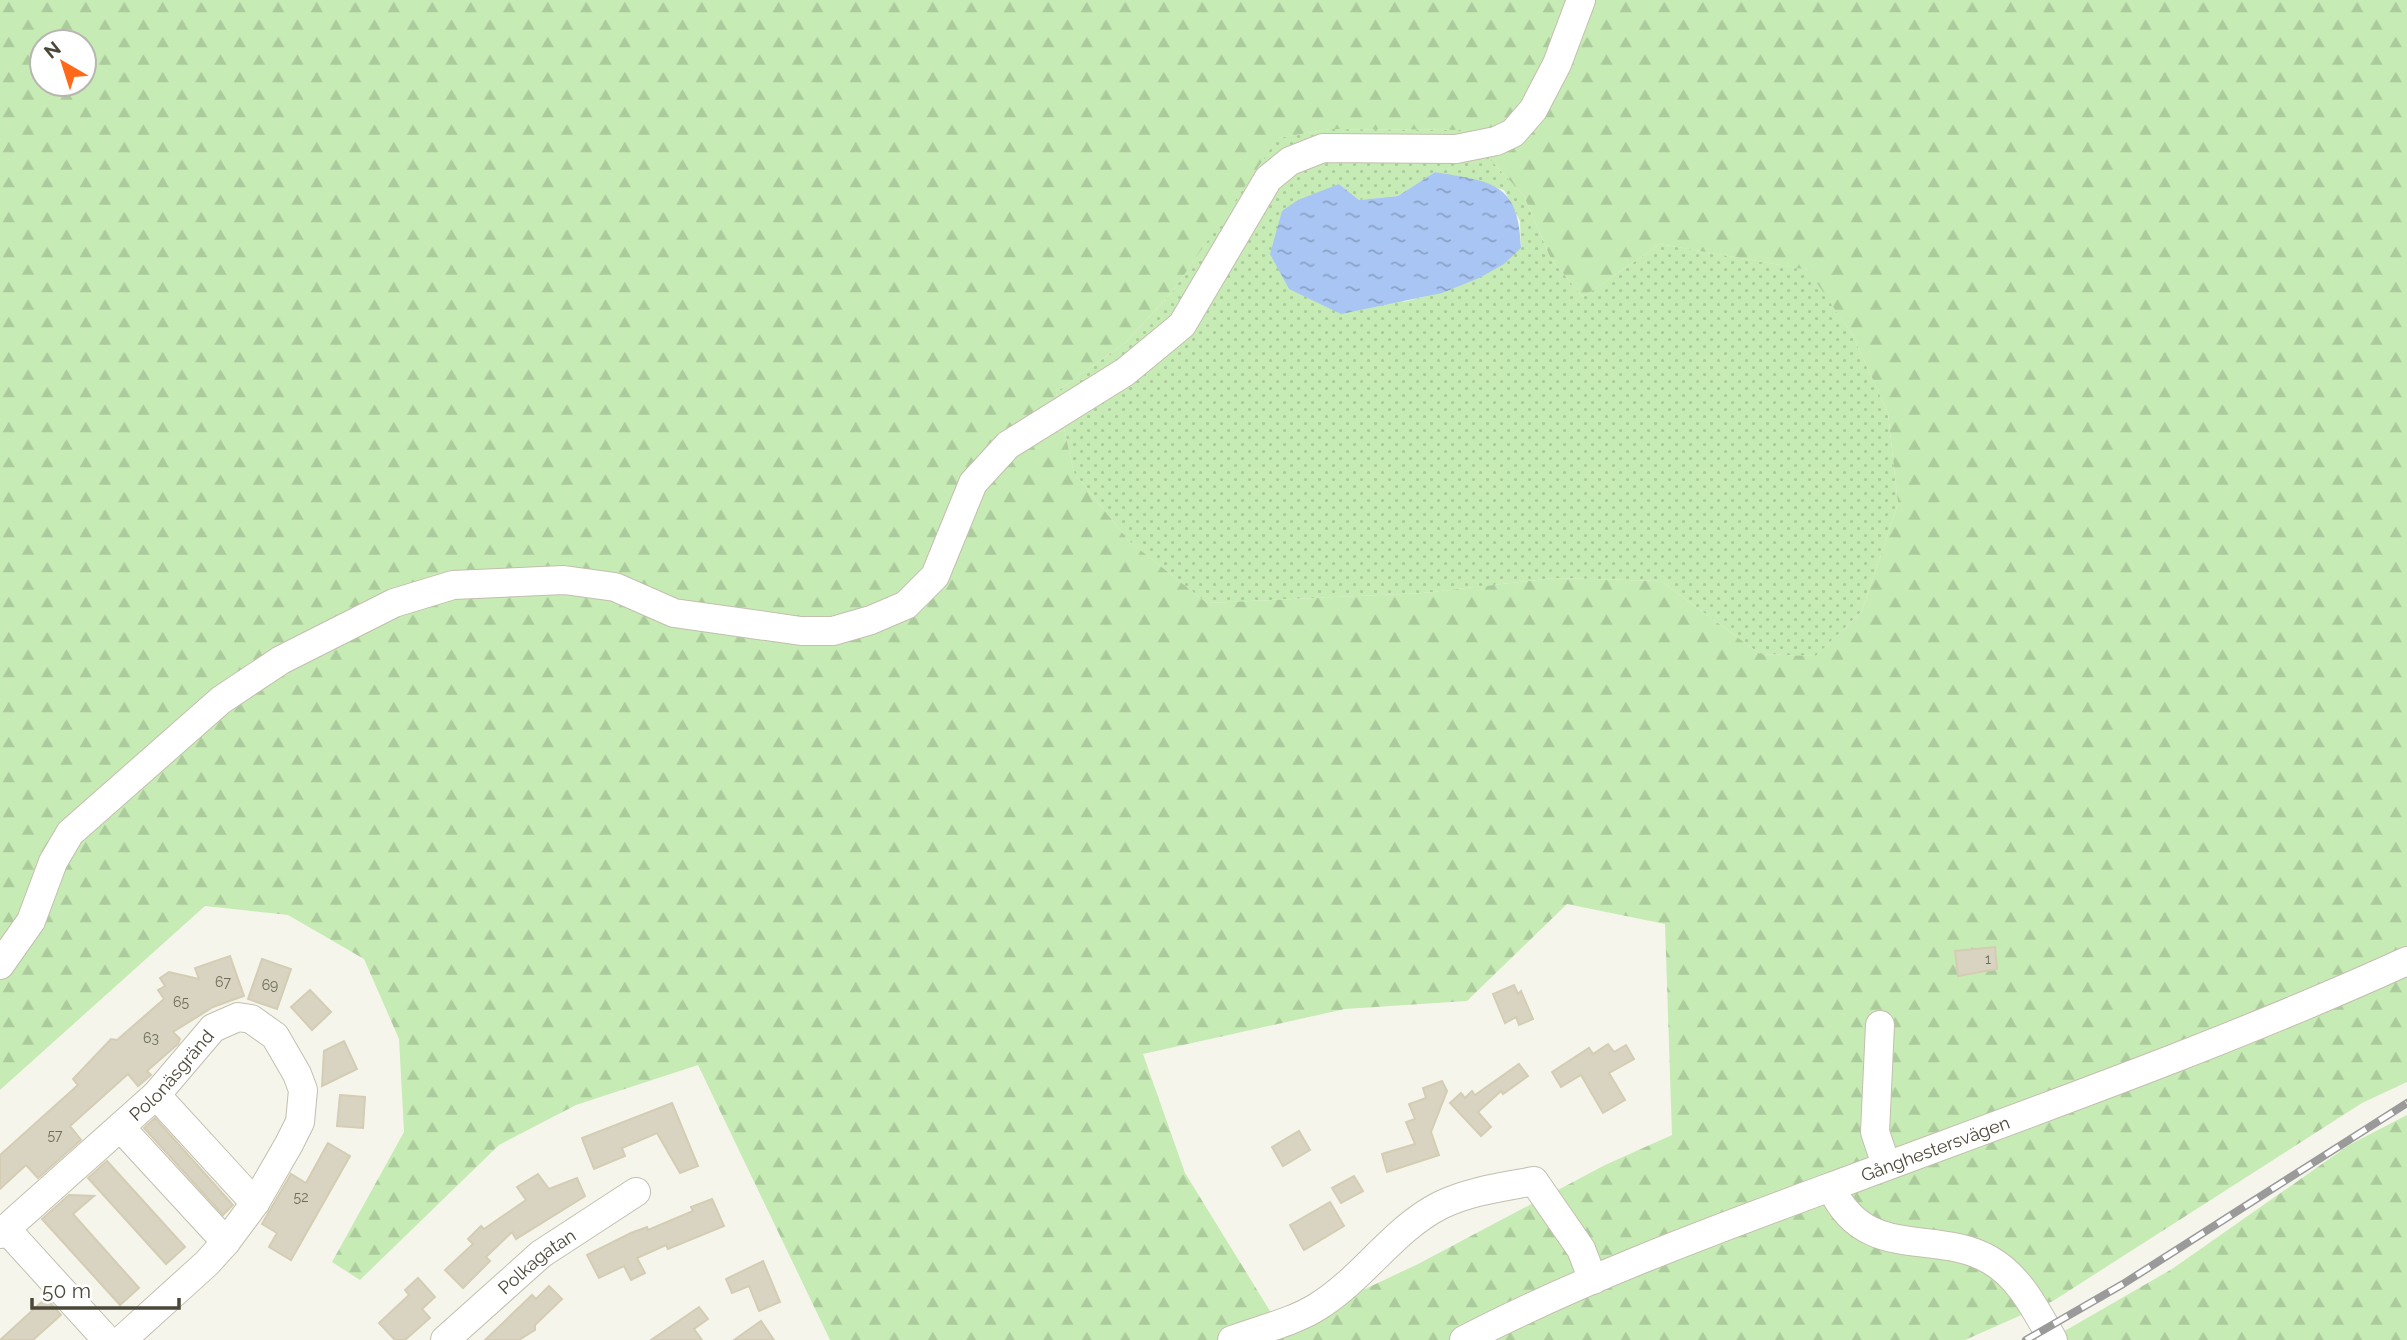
<svg xmlns="http://www.w3.org/2000/svg" width="2407" height="1340" viewBox="0 0 2407 1340" font-family="Raleway,sans-serif">
<defs>
<pattern id="green-dots" width="8" height="8" patternUnits="userSpaceOnUse" patternTransform="scale(1.75)"><rect width="8" height="8" fill="#c7ebb4"/><path d="M2 2h.1M6 6h.1" fill="none" stroke="#accb9c" stroke-width="1.8" stroke-linecap="round"/></pattern>
<pattern id="forest-firs" width="22" height="20" patternUnits="userSpaceOnUse" patternTransform="scale(1.75)"><rect width="22" height="20" fill="#c7ebb4"/><path d="M5 1l3.5 6h-7zM16 11l3.5 6h-7z" fill="#accb9c"/></pattern>
<pattern id="water-ripples" width="26" height="14" patternUnits="userSpaceOnUse" patternTransform="scale(1.75)"><rect width="26" height="14" fill="#a8c5f3"/><path d="M2 4q2-2 4 0t4 0M15 11q2-2 4 0t4 0" fill="none" stroke="#8ba2c6"/></pattern>
</defs>
<rect width="100%" height="100%" fill="#f6f5ec"/>
<!-- green -->
<path fill="url(#green-dots)" fill-rule="evenodd" d="M 1330,129 L 1463,130 L 1524,196 L 1551,259 L 1583,297 L 1660,244 L 1809,270 L 1853,336 L 1888,413 L 1898,504 L 1862,611 L 1816,656 L 1760,654 L 1661,581 L 1555,578 L 1423,593 L 1207,603 L 1129,541 L 1074,473 L 1056,392 L 1125,343 L 1173,291 L 1277,138 ZM 1435,172 L 1504,190 L 1520,221 L 1521,248 C 1477,280 1457,289 1403,302 L 1339,184 L 1359,200 L 1398,196 Z"/>
<!-- forest -->
<g fill="url(#forest-firs)" fill-rule="evenodd">
<path d="M 0,0 L 2407,0 L 2407,1082 L 2362,1103 L 2053,1301 L 1965,1340 L 830,1340 L 698,1065 L 576,1105 L 499,1145 L 360,1280 L 332,1262 L 404,1132 L 399,1039 L 364,959 L 288,915 L 205,906 L 0,1090 ZM 42,42 L 84,42 L 84,84 L 42,84 ZM 1330,129 L 1463,130 L 1524,196 L 1551,259 L 1583,297 L 1660,244 L 1808,270 L 1853,336 L 1888,413 L 1898,504 L 1862,611 L 1816,656 L 1760,654 L 1661,581 L 1555,578 L 1423,593 L 1207,603 L 1129,541 L 1074,473 L 1056,392 L 1125,343 L 1173,291 L 1278,138 ZM 1567,904 L 1665,924 L 1672,1135 L 1605,1165 L 1418,1264 L 1348,1297 L 1275,1319 L 1185,1173 L 1143,1054 L 1345,1009 L 1467,1001 Z"/>
<polygon points="2407,1115 2407,1340 2049,1340 2172,1269 2349,1145"/>
</g>
<!-- water -->
<path fill="url(#water-ripples)" d="M 1435,172 C 1491,182 1519,181 1521,248 L 1504,264 L 1479,278 L 1442,293 L 1341,314 L 1289,289 L 1270,254 L 1282,211 L 1298,200 L 1339,184 L 1359,200 L 1398,196 Z"/>
<!-- building -->
<g fill="#d8d4c1" stroke="#d4cdb3" stroke-width="2">
<polygon points="1995,947 1997,969 1958,976 1955,951"/>
<polygon points="230,956 244,996 213,1007 173,1032 180,1039 178,1044 147,1071 151,1075 138,1086 128,1074 70,1126 81,1140 38,1178 26,1165 0,1189 0,1155 78,1085 73,1079 111,1039 117,1040 164,999 158,990 165,986 160,978 169,972 199,979 195,968"/>
<polygon points="262,959 291,969 277,1009 248,999"/>
<polygon points="1514,985 1518,994 1521,991 1533,1019 1519,1025 1516,1017 1505,1023 1493,994"/>
<polygon points="310,990 331,1012 312,1030 291,1007"/>
<polygon points="344,1041 357,1069 322,1086 324,1051"/>
<polygon points="1608,1044 1614,1052 1626,1045 1634,1059 1609,1073 1625,1100 1603,1113 1581,1075 1561,1087 1552,1072 1589,1048 1593,1054"/>
<polygon points="1519,1064 1528,1076 1503,1094 1501,1091 1478,1112 1491,1127 1481,1136 1450,1103 1461,1093 1465,1098 1472,1091 1475,1095"/>
<polygon points="1442,1081 1447,1091 1431,1132 1439,1155 1387,1172 1382,1154 1415,1144 1406,1122 1415,1119 1409,1104 1426,1098 1423,1088"/>
<polygon points="340,1095 365,1097 363,1128 337,1126"/>
<polygon points="672,1103 698,1166 680,1173 657,1133 622,1148 625,1156 594,1169 582,1138"/>
<polygon points="155,1118 233,1205 223,1215 144,1128"/>
<polygon points="1299,1131 1310,1150 1283,1166 1272,1147"/>
<polygon points="328,1143 350,1156 291,1260 269,1247 277,1233 262,1224 291,1174 306,1183"/>
<polygon points="107,1161 185,1247 166,1264 88,1178"/>
<polygon points="538,1174 549,1189 577,1178 585,1196 516,1239 512,1232 486,1257 490,1261 463,1288 445,1270 473,1244 468,1239 481,1226 484,1229 526,1200 517,1187"/>
<polygon points="1354,1176 1363,1191 1341,1203 1332,1188"/>
<polygon points="69,1195 94,1196 73,1214 139,1288 120,1305 42,1219"/>
<polygon points="712,1199 724,1226 668,1249 666,1245 637,1258 645,1273 631,1280 624,1266 599,1278 587,1255 631,1233 647,1227 648,1230 693,1211 691,1207"/>
<polygon points="1330,1202 1344,1226 1304,1250 1290,1225"/>
<polygon points="763,1261 780,1302 759,1311 749,1286 732,1293 726,1279"/>
<polygon points="418,1278 435,1297 422,1309 430,1318 405,1340 395,1340 379,1323 409,1295 405,1290"/>
<polygon points="549,1286 562,1299 535,1325 535,1330 519,1340 485,1340 532,1295 536,1299"/>
<polygon points="46,1298 61,1315 33,1340 0,1340"/>
<polygon points="699,1307 708,1319 694,1329 702,1340 651,1340"/>
<polygon points="761,1321 774,1340 734,1340"/>
</g>
<g fill="none" stroke-linecap="round" stroke-linejoin="round">
<!-- minor casing -->
<g stroke="#c2bfae" stroke-width="30">
<g id="minor">
<polyline points="0,965 31,921 53,862 70,833 221,700 281,660 394,603 453,585 564,580 615,587 674,613 801,631 833,631 871,620 906,605 935,576 973,483 1008,445 1125,372 1182,325 1268,179 1290,161 1323,148 1456,149 1496,141 1513,133 1533,110 1557,64 1581,0"/>
<polyline points="1880,1025 1875,1132 1886,1165"/>
<polyline points="156,1095 255,1203"/>
<polyline points="121,1128 226,1242"/>
<path d="M 1831,1187 C 1865,1263 1935,1228 1990,1260 C 2021,1278 2036,1311 2053,1340"/>
<polyline points="6,1229 107,1340"/>
<path id="s1" d="M 0,1234 L 156,1095 L 213,1028 L 238,1017 L 251,1019 L 275,1036 L 297,1074 L 303,1090 L 300,1122 L 289,1144 L 255,1203 L 226,1242 L 207,1263 L 122,1340"/>
<path id="s2" d="M 445,1340 L 541,1254 L 636,1192"/>
<path d="M 1232,1340 C 1259,1330 1293,1322 1317,1307 C 1363,1279 1393,1229 1441,1205 C 1470,1191 1503,1187 1534,1181 L 1581,1249 L 1593,1280"/>
<path id="s3" d="M 1464,1340 C 1580,1280 1703,1234 1825,1189 C 2020,1116 2218,1047 2407,961"/>
</g>
</g>
<!-- minor -->
<use href="#minor" stroke="#fff" stroke-width="28"/>
<!-- rail casing -->
<g stroke="#9a9a9a" stroke-width="8">
<polyline id="rail" points="2026,1340 2123,1284 2407,1103"/>
</g>
<!-- rail -->
<use href="#rail" stroke="#fff" stroke-width="5" stroke-dasharray="16" stroke-linecap="butt"/>
</g>
<g text-anchor="middle" dominant-baseline="central" stroke-width="5" stroke-linejoin="round" paint-order="stroke">
<!-- number labels -->
<g font-size="14" fill="#6e6b5b">
<text x="1988" y="959">1</text>
<text x="223" y="982">67</text>
<text x="270" y="985">69</text>
<text x="181" y="1002">65</text>
<text x="151" y="1038">63</text>
<text x="55" y="1135">57</text>
<text x="301" y="1197">52</text>
</g>
<!-- street labels -->
<g font-size="18" fill="#4b4839" stroke="#fff">
<text stroke="none"><textPath href="#s1" startOffset="234">Polonäsgränd</textPath></text>
<text stroke="none"><textPath href="#s3" startOffset="509">Gånghestersvägen</textPath></text>
<text stroke="none"><textPath href="#s2" startOffset="121">Polkagatan</textPath></text>
</g>
</g>
<!-- north arrow -->
<g transform="translate(63 63) rotate(321)"><circle r="33" fill="#ffffff" stroke="#b7b6b0" stroke-width="2"/>
<path d="M0-5L12 26L0 18L-12 26Z" fill="#ff6a1a"/>
<text y="-10" font-size="19" font-weight="bold" text-anchor="middle" fill="#4b4839">N</text>
</g>
<!-- scale -->
<path d="M32 1298v10h147v-10" fill="none" stroke="#4b4839" stroke-width="3.5"/>
<text x="42" y="1298" font-size="21" fill="#4b4839" stroke="#ffffff" stroke-width="5" paint-order="stroke">50 m</text>
</svg>
